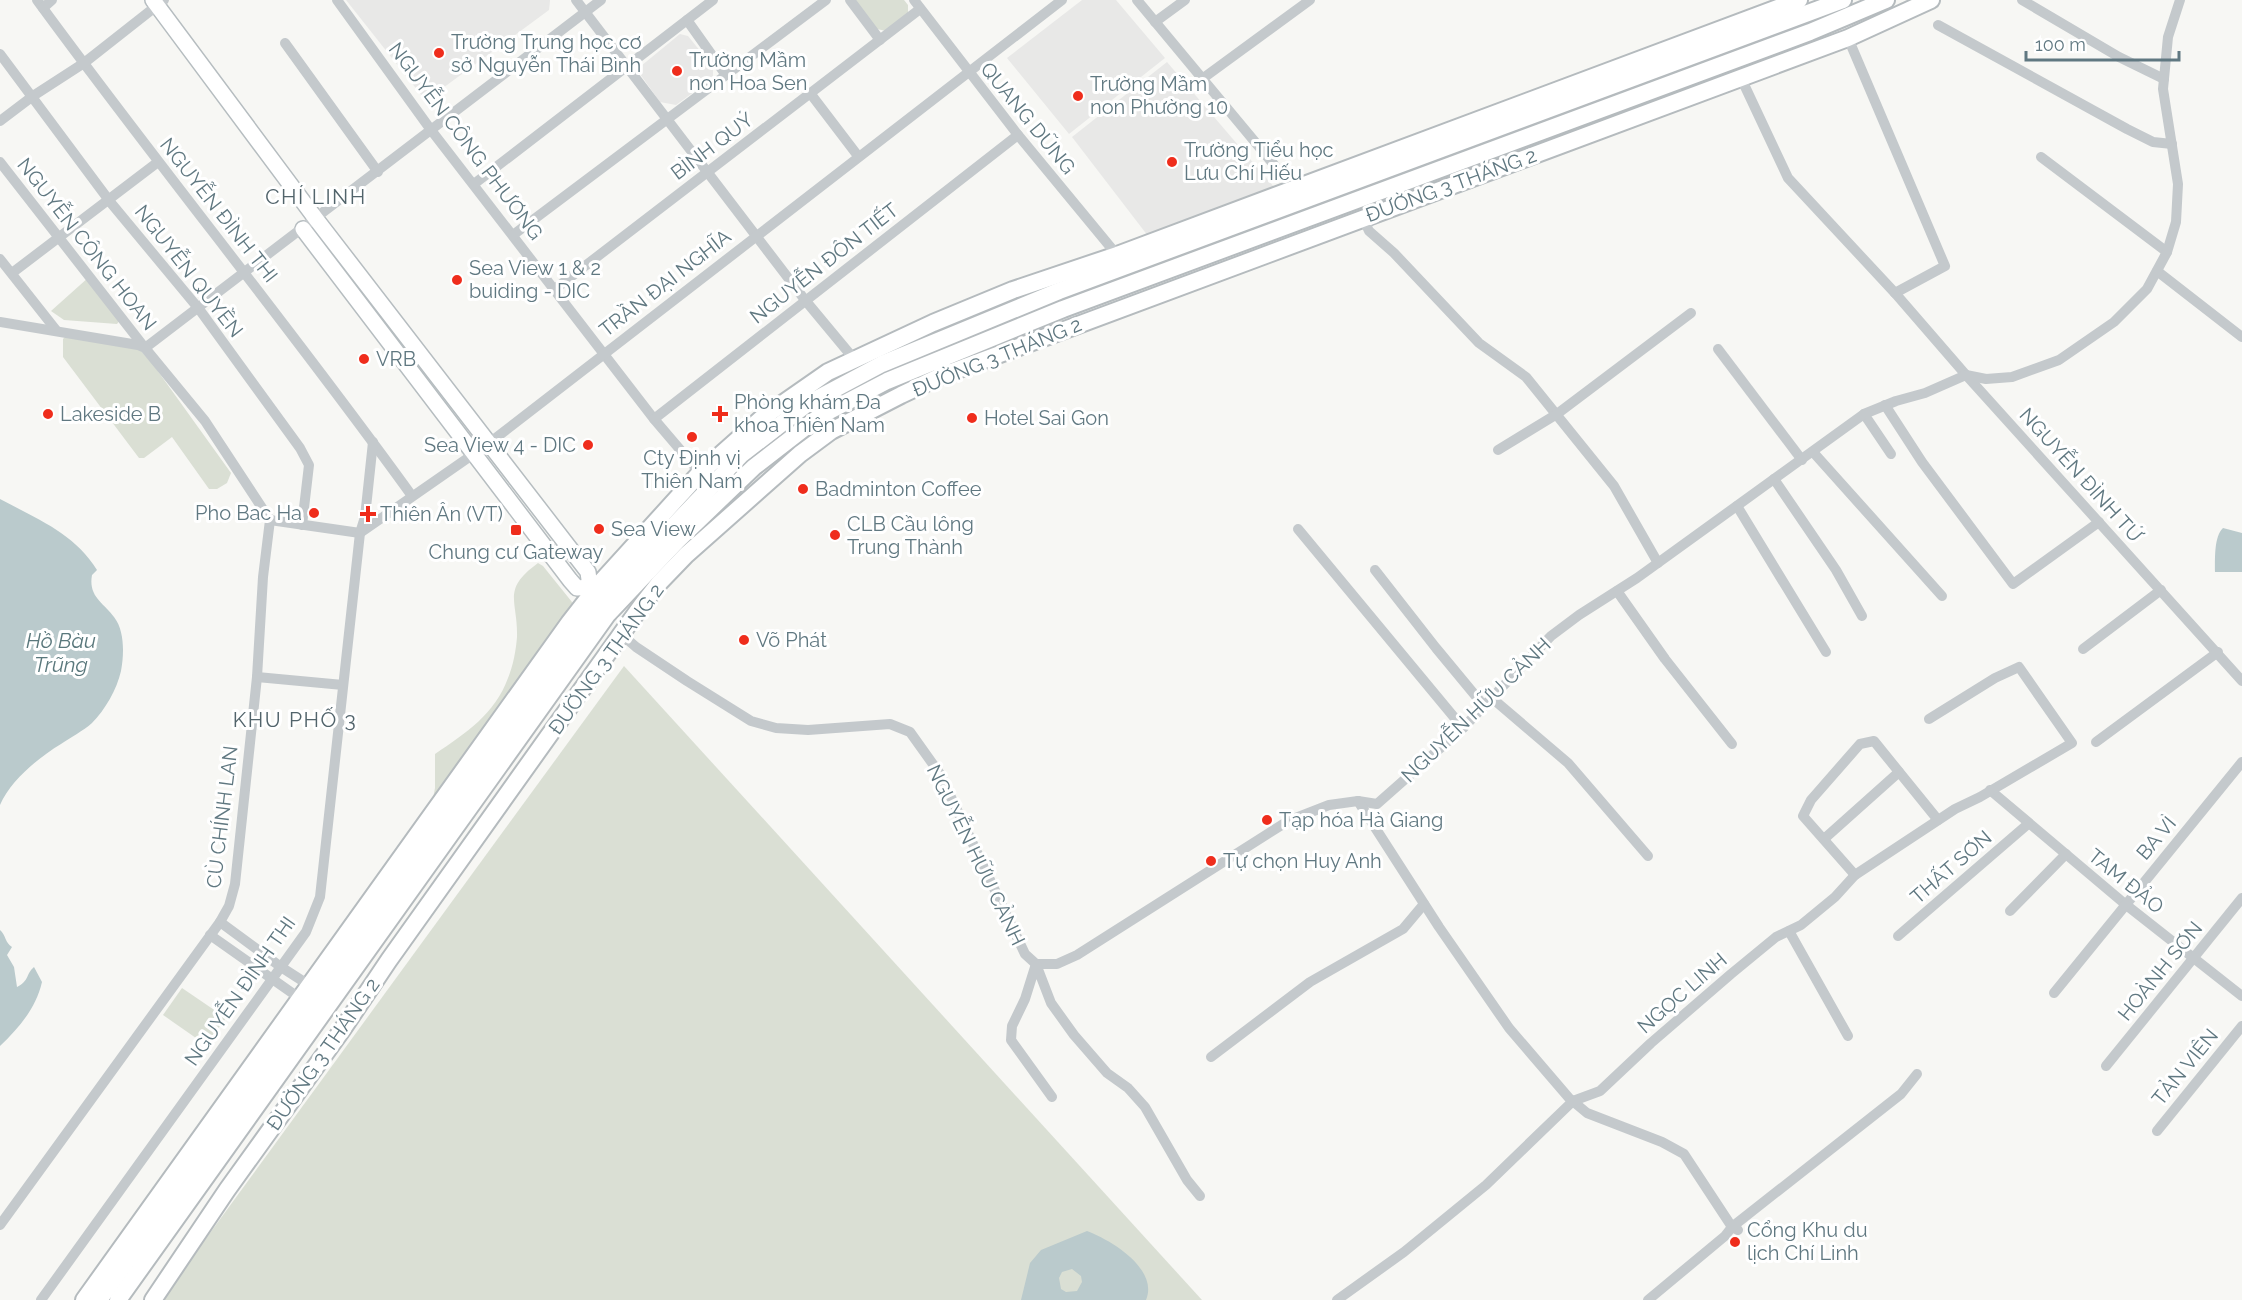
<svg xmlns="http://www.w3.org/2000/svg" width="2242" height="1300" viewBox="0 0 2242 1300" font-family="Raleway,sans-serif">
<rect width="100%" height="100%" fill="#f7f7f4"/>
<!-- built -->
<g fill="#e8e8e7">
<polygon points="346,0 550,0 550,1 549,10 432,96 422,96"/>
<polygon points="1082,0 1116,0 1165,58 1069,134 1007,58"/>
<polygon points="680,34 688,36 713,67 713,78 676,105 660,102 640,74 641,66"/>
<polygon points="1167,62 1274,187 1148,236 1072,137"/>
</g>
<!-- green -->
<g fill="#dadfd4">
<polygon points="855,0 904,0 908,5 908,14 886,31 877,29"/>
<polygon points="89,277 120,320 117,324 64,320 51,311"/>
<polygon points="65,337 139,349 152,363 231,473 227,483 217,489 209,489 172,437 144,458 139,458 63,357 63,339"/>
<path d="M 538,563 L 543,566 L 576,607 L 429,819 L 435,788 L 435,754 C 466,733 495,714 508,678 C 513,666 516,650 517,637 C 518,600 501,590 538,563 Z"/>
<polygon points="624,666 1202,1300 161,1300"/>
<polygon points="182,988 226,1018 206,1045 163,1015"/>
</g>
<!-- water -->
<g fill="#bacacc" fill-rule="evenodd">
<path d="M 0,499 C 37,519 74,533 97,570 L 92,575 C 88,597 104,603 114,617 C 125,631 124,655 121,671 C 117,689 105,710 92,723 C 83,731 71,737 61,744 C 38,758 11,780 0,805 Z"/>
<path d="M 2223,528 L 2242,533 L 2242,572 L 2215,572 C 2215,559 2214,536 2223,528 Z"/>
<path d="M 0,930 C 6,935 5,943 12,947 L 7,955 L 14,967 L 17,987 C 30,980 25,975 34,967 L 42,982 C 36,1008 19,1028 0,1046 Z"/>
<path d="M 1087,1231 C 1111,1240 1159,1269 1146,1300 L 1021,1300 L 1030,1263 L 1041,1250 ZM 1072,1269 L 1081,1276 L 1082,1282 L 1077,1291 L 1066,1292 L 1061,1289 L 1059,1278 L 1062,1272 Z"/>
</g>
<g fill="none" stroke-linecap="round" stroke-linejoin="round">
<!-- secondary casing -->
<g stroke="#b6bdc0" stroke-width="18">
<g id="secondary">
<polyline points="153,0 316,219 588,572 590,587 593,592"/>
<polyline points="303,229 570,580 577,588 590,587"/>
</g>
</g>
<!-- primary casing -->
<g stroke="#b5bbbe" stroke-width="20">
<g id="primary">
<polyline points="84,1300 569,623 601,582 700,473 762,418 828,372 933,323 1013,290 1117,255 1799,0"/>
<polyline points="99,1300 601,602 741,455 807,404 882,364 1059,291 1843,0"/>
<polyline points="118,1300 607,615 677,541 754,467 820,416 887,381 1063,309 1810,32 1886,0"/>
<polyline points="153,1300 227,1190 342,1030 389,960 642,605 660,582 686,555 800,454 831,431 901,395 941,376 1848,38 1931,0"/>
</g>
</g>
<!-- minor -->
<g stroke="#c4c9cc" stroke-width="10">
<path d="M 37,0 C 159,167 291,328 412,496"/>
<polyline points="337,0 431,130 654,419 700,473"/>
<polyline points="576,0 805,300 854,359"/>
<polyline points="850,0 880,40"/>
<polyline points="914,0 1018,135 1117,255"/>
<polyline points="1137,0 1295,190"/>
<polyline points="2022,0 2119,57 2164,79"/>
<polyline points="43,8 52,0"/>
<polyline points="687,20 726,75"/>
<polyline points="1155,22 1185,0"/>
<polyline points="1938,25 2127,129 2153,142 2172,144"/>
<polyline points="1848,38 1945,266 1895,293"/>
<polyline points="285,43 378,172"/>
<polyline points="0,54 111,203 199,309 300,448 309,465 302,525"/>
<polyline points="1741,78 1788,178 1895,293 1966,375 2242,681"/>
<polyline points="1202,79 1310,0"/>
<polyline points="810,93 858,156"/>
<polyline points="0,121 33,96 84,63 164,0"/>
<polyline points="2041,157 2167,252"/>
<polyline points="0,162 145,348 601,0"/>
<polyline points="474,184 713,0"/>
<polyline points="1363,218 1369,231 1394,253 1479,343 1526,377 1614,486 1658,563"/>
<polyline points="513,235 826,0"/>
<polyline points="0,259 56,330"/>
<polyline points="2157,271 2242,337"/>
<polyline points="12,273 158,162"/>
<polyline points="555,289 920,9"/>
<polyline points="0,322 138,345 145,348 205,421 270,520 263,577 257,677 235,884 229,906 220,922 0,1225"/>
<polyline points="1718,349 1802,460"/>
<polyline points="1885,405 1922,462 2013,584 2099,522"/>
<polyline points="1864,414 1891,454"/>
<polyline points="654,419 1018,135"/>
<polyline points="1498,450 1557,414 1691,313"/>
<polyline points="1813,452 1942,596"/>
<polyline points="1774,479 1836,570 1862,616"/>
<polyline points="1737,506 1826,652"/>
<polyline points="270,520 360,533 488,444 1062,0"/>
<polyline points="1298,529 1463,728"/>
<polyline points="1375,570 1436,648 1484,706"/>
<polyline points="1617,591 1665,659 1732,744"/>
<polyline points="620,633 636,647 687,681 751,721 776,728 808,730 890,724 910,732 940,774 1025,954 1036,964 1057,964 1077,955 1288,821 1329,805 1358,801 1377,804 1463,728 1551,636 1579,615 1637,578 1864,414 1896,401 1925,393 1966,375 1986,379 2012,377 2059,360 2114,322 2147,289 2167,252 2176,222 2178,184 2163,89 2168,37 2180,0"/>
<polyline points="2083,649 2161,590"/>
<polyline points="257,677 343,685"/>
<polyline points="1493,699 1568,763 1648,856"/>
<polyline points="2096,742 2218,652"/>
<polyline points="1990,790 2125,904 2242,996"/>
<polyline points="1358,801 1439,927 1509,1028 1569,1098 1587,1113 1662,1142 1684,1154 1732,1227 1738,1230"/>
<polyline points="1824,839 1899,772"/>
<polyline points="1855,875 1803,816 1811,800 1860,744 1874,741 1938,820"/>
<polyline points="2010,911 2066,854"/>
<polyline points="220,922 281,967 312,987"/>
<polyline points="1789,931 1848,1036"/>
<polyline points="210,935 305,1002"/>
<polyline points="1898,936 2028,824"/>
<polyline points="2054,993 2242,762"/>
<polyline points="1211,1057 1310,982 1403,929 1424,904"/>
<polyline points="2106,1066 2242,898"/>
<polyline points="1052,1097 1011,1040 1012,1026 1025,999 1036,964 1051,1003 1074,1035 1107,1073 1128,1088 1145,1107 1187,1180 1200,1196"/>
<polyline points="2157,1131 2242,1026"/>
<polyline points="41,1300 306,932 320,897 360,533 365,517 373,442"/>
<polyline points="1337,1300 1404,1252 1486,1185 1573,1101 1600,1091 1651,1043 1731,974 1776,937 1801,925 1835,897 1855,875 1955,809 1980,797 2072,743 2019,667 1995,678 1929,719"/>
<polyline points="1648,1300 1725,1236 1732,1227 1901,1094 1917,1074"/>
</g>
<!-- secondary -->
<use href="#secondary" stroke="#fff" stroke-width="15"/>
<!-- primary -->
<use href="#primary" stroke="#fff" stroke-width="16"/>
</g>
<!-- markers -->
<g fill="#ef2d1c" stroke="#fff" stroke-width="2">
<circle cx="439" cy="53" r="6"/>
<circle cx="677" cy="71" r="6"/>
<circle cx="1078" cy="96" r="6"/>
<circle cx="1172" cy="162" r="6"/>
<circle cx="457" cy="280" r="6"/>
<circle cx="364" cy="359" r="6"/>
<circle cx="48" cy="414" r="6"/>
<path d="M717 405h6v6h6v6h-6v6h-6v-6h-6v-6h6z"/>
<circle cx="972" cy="418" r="6"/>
<circle cx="692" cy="437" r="6"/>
<circle cx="588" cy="445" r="6"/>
<circle cx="803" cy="489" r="6"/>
<circle cx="314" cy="513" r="6"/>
<path d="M365 505h6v6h6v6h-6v6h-6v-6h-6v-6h6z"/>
<circle cx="599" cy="529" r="6"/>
<rect x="510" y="524" width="12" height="12" rx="3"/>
<circle cx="835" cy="535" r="6"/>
<circle cx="744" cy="640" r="6"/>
<circle cx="1267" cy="820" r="6"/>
<circle cx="1211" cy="861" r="6"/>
<circle cx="1735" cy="1242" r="6"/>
</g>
<g text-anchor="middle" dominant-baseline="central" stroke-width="6" stroke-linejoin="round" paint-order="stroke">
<!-- poi labels -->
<g font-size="20" fill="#607881" stroke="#fff" text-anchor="start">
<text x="451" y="42">Trường Trung học cơ<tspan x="451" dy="23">sở Nguyễn Thái Bình</tspan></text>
<text x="689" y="60">Trường Mầm<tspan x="689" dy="23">non Hoa Sen</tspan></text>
<text x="1090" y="84">Trường Mầm<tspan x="1090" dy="23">non Phường 10</tspan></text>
<text x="1184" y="150">Trường Tiểu học<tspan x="1184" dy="23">Lưu Chí Hiếu</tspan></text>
<text x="469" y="268">Sea View 1 &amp; 2<tspan x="469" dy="23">buiding - DIC</tspan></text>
<text x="376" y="359">VRB</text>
<text x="734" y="402">Phòng khám Đa<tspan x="734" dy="23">khoa Thiên Nam</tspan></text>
<text x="60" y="414">Lakeside B</text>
<text x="984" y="418">Hotel Sai Gon</text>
<text x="576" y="445" text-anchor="end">Sea View 4 - DIC</text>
<text x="692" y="458" text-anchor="middle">Cty Định vị<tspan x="692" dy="23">Thiên Nam</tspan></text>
<text x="815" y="489">Badminton Coffee</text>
<text x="302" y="513" text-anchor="end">Pho Bac Ha</text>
<text x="380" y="514">Thiên Ân (VT)</text>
<text x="847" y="524">CLB Cầu lông<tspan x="847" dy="23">Trung Thành</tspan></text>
<text x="611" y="529">Sea View</text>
<text x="516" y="552" text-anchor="middle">Chung cư Gateway</text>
<text x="756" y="640">Võ Phát</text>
<text x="1279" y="820">Tạp hóa Hà Giang</text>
<text x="1223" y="861">Tự chọn Huy Anh</text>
<text x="1747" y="1230">Cổng Khu du<tspan x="1747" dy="23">lịch Chí Linh</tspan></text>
</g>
<!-- street labels -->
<g font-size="20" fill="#607881" stroke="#fff">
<text transform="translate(1028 118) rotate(51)">QUANG DŨNG</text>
<text transform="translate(466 141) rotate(53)">NGUYỄN CÔNG PHƯƠNG</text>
<text transform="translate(712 146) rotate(-37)">BÌNH QUÝ</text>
<text transform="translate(1451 185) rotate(-20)">ĐƯỜNG 3 THÁNG 2</text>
<text transform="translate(219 210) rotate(52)">NGUYỄN ĐÌNH THI</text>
<text transform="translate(87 244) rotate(52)">NGUYỄN CÔNG HOAN</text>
<text transform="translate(824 263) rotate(-38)">NGUYỄN ĐÔN TIẾT</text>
<text transform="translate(189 271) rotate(52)">NGUYỄN QUYỀN</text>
<text transform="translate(665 283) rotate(-38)">TRẦN ĐẠI NGHĨA</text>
<text transform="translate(997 357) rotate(-22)">ĐƯỜNG 3 THÁNG 2</text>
<text transform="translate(2081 475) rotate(48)">NGUYỄN ĐÌNH TỨ</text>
<text transform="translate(606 659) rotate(-54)">ĐƯỜNG 3 THÁNG 2</text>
<text transform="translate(1476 710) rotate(-44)">NGUYỄN HỮU CẢNH</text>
<text transform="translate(222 817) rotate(-83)">CÙ CHÍNH LAN</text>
<text transform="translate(2156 838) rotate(-50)">BA VÌ</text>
<text transform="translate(976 855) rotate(64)">NGUYỄN HỮU CẢNH</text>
<text transform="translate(1951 867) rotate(-41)">THẤT SƠN</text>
<text transform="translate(2126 881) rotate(39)">TAM ĐẢO</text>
<text transform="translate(2160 971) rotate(-51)">HOÀNH SƠN</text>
<text transform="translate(240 991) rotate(-55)">NGUYỄN ĐÌNH THI</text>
<text transform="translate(1682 993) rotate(-41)">NGỌC LINH</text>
<text transform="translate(323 1054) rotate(-55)">ĐƯỜNG 3 THÁNG 2</text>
<text transform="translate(2185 1067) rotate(-51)">TẢN VIÊN</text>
</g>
<!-- neighbourhood labels -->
<g font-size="21" letter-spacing="1.5" fill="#52646b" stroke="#fff">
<text x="316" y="196">CHÍ LINH</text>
<text x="295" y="719">KHU PHỐ 3</text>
</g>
<!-- water labels -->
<g font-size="21" font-style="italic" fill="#5a787c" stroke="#fff">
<text x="61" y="640">Hồ Bàu<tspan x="61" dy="24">Trũng</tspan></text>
</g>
</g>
<!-- scale -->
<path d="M2026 51v9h153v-9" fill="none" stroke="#607881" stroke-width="3"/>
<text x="2035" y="51" font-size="18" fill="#607881" stroke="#ffffff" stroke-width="4.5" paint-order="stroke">100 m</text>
</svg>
